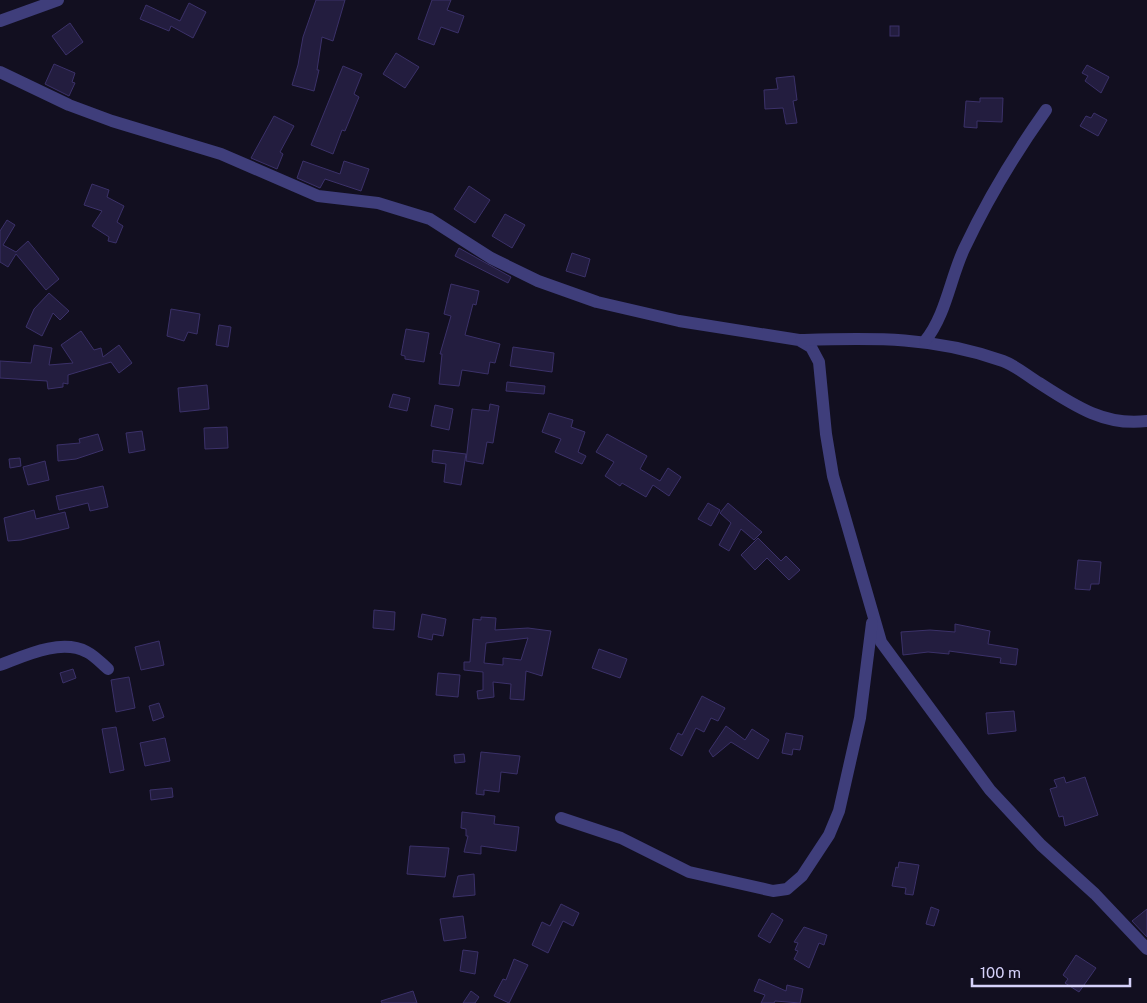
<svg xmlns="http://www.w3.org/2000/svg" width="1147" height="1003" viewBox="0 0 1147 1003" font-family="'Public Sans',sans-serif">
<rect width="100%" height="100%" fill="#120f20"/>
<!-- building -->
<g fill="#231d3f" stroke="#3b3169" fill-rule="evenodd">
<polygon points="316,0 345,0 333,41 322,37 317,70 319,70 314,91 292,85 298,65 303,37"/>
<polygon points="432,0 451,0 447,10 464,16 458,33 441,27 434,45 418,39"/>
<polygon points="189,3 206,12 193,38 171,26 169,31 140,19 146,5 180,21"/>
<polygon points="70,23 83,42 66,55 52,36"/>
<rect x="890" y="26" width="9" height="10"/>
<polygon points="396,53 419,67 405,88 383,74"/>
<polygon points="54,64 75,73 72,82 75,83 69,96 45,84"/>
<polygon points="1087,65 1109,77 1101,93 1085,81 1088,76 1082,73"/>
<polygon points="343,66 362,74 354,94 359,97 345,131 342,130 333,154 311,145"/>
<polygon points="794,76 797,100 793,101 797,123 786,124 783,108 765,109 764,90 778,89 776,78"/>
<polygon points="980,98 1003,98 1002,122 977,121 977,128 964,127 966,101 980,102"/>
<polygon points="1094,113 1107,120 1098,136 1080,126 1086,116 1091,118"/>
<polygon points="274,116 294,126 280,152 283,154 277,169 251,158"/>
<polygon points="303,161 340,174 344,161 369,169 361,191 325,179 320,188 297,178"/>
<polygon points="92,184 109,190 107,197 124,206 117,222 123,226 116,243 108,241 109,237 92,226 102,211 84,205"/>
<polygon points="469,186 490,200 475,223 454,209"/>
<polygon points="505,214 525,225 512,248 492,236"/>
<polygon points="7,220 15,225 3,245 16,252 28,241 59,279 46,290 16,254 8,267 0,262 0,231"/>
<polygon points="459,248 511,277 508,283 455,256"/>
<polygon points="572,253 590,259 585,277 566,271"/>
<polygon points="451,284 479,291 476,305 473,304 465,335 500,344 495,363 490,362 488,374 462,370 459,386 439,384 442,354 440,354 451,316 444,314"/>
<polygon points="49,293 69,311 60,320 53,313 42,336 26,327 34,309"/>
<polygon points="171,309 200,314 197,334 188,332 184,341 167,336"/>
<polygon points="219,325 231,327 228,347 216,345"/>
<polygon points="406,329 429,333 424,362 405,359 405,356 401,355"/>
<polygon points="81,331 94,350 101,348 103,357 119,345 132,363 119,373 111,362 68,375 68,384 63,383 63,387 48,389 47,381 0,378 0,361 31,363 34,345 52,348 49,365 73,363 61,345"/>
<polygon points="513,347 554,353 552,372 510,366"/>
<polygon points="507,382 545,386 544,394 506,391"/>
<polygon points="207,385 209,409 180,412 178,388"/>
<polygon points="393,394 410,398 407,411 389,407"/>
<polygon points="490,404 499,406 493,443 487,442 483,464 466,461 472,409 489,411"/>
<polygon points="435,405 453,409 449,430 431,426"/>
<polygon points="549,413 573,420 571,427 585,432 578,452 586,456 582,464 555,452 561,439 542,432"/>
<polygon points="227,427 228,448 205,449 204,428"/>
<polygon points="142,431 145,450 129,453 126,433"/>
<polygon points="98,434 103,450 76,459 58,461 57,445 80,443 79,439"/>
<polygon points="607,434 647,456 640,469 660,481 668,468 681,477 669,496 653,485 646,497 622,483 620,486 605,476 614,462 596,452"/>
<polygon points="433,450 466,454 461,485 444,482 446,464 432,462"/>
<polygon points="20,458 21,466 10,468 9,459"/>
<polygon points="45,461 49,480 28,485 23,467"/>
<polygon points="103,486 108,507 90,511 88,503 59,510 56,496"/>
<polygon points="708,503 720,510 711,526 698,519"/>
<polygon points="728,503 762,532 754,540 741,529 729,551 719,545 731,523 720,513"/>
<polygon points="34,510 36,519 65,512 69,528 21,540 8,541 4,518"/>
<polygon points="758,538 781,561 786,556 800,570 789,580 767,558 755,570 741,555"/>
<polygon points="1078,560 1101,562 1099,584 1091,584 1090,590 1075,589"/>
<polygon points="374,610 395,612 394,630 373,628"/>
<polygon points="422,614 446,619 443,636 433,634 432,640 418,637"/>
<path d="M 481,617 L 496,618 L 495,630 L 528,628 L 551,631 L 542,676 L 526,671 L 524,700 L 510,699 L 511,684 L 493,682 L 494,697 L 478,699 L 477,691 L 483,690 L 483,672 L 464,670 L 464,662 L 470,662 L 473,619 L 481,620 ZM 528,638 L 521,660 L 503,658 L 503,665 L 484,663 L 486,643 Z"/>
<polygon points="955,624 990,631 988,644 1018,649 1016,665 1000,663 1001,658 949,651 949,654 928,652 903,655 901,632 930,630 955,632"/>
<polygon points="159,641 164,665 141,670 135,647"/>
<polygon points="599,649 627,659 620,678 592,668"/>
<polygon points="73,669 76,678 63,683 60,673"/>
<polygon points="438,673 460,675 458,697 436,695"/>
<polygon points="129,677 135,708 116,712 111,680"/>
<polygon points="702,696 725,708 718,721 711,718 704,732 696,728 682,756 670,749 678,733 682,735"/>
<polygon points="159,703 164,717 153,721 149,706"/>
<polygon points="1014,711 1016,731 988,734 986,713"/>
<polygon points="726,726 745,740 752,729 769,740 758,759 731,742 713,757 709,751"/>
<polygon points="116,727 124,770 110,773 102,729"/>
<polygon points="786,733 803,736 800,750 793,749 792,755 782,753"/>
<polygon points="165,738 170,761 145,766 140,743"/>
<polygon points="481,752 520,756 517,774 501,772 499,792 484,790 484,795 476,794"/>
<polygon points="464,754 465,762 455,763 454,755"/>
<polygon points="1064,777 1066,783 1085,777 1098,815 1065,826 1063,816 1059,817 1050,789 1057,787 1054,780"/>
<polygon points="172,788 173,797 151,800 150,790"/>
<polygon points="462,812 495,816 494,824 519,827 516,851 481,846 481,854 464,852 468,836 466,836 466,829 461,828"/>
<polygon points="410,846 449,848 445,877 407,874"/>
<polygon points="899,862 919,865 913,895 905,894 906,888 892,886 896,867 898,868"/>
<polygon points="474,874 475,895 453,897 458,876"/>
<polygon points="561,904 579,913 573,926 563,921 548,953 532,945 542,922 550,926"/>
<polygon points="931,907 939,910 934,926 926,924"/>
<polygon points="1147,909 1147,937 1132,921"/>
<polygon points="772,913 783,920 770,943 758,936"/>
<polygon points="463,916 466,938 444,941 440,919"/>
<polygon points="804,927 827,935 824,945 819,943 809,968 794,959 798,951 795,950 798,943 794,942"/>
<polygon points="463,950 478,952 475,974 460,971"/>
<polygon points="1076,955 1096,968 1079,992 1065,983 1068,979 1063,975"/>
<polygon points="514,959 528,965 509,1003 494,996 503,979 506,980"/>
<polygon points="759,979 786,991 787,985 803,989 800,1003 775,1001 774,1003 761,1003 765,995 754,991"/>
<polygon points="413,991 417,1003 382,1003 381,1001"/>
<polygon points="471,991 479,997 475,1003 463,1003"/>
</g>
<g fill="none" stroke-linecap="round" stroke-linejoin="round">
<!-- minor -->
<g stroke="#3f3e7b" stroke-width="12">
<polyline points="0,21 58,0"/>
<polyline points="0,72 69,105 112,121 221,154 318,196 378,203 430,219 491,258 538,281 597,302 679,321 799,340 811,347 819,362 826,434 833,476 881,642 990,790 1041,845 1095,894 1147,949"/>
<path d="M 801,340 C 874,338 933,336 1003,361 C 1014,365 1024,373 1033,379 C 1069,402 1102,427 1147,421"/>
<path d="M 925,341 C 946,315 950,279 964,249 C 987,200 1014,155 1046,110"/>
<path d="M 0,665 C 24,656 61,638 87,652 C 95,656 102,664 108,669"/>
<polyline points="561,818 621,838 689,872 773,891 787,889 802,876 829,835 839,811 860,718 872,623"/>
</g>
</g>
<!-- scale -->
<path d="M972 978v8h158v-8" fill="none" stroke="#d6d2fb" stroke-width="2.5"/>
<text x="980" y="978" font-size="15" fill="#d6d2fb" stroke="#120f20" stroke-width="4" paint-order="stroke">100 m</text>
</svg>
